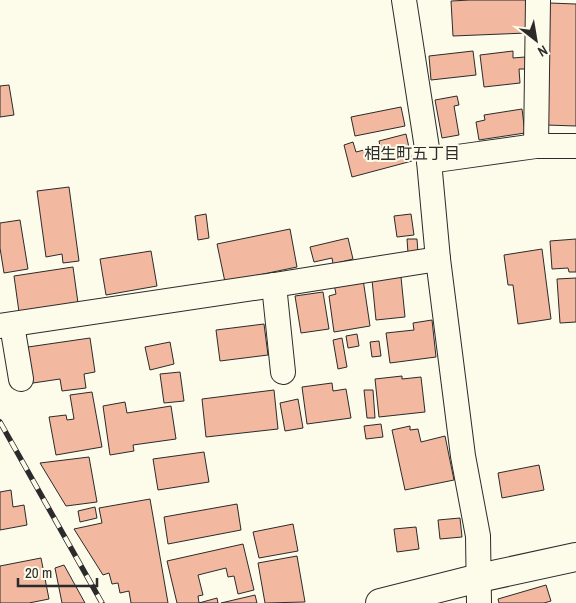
<svg xmlns="http://www.w3.org/2000/svg" width="576" height="603" viewBox="0 0 576 603" font-family="'Archivo Narrow','Noto Sans JP',sans-serif">
<rect width="100%" height="100%" fill="#fdfbea"/>
<!-- building -->
<g fill="#f2b8a0" stroke="#2b2b2b">
<polygon points="470,0 526,0 527,33 453,36 451,1"/>
<polygon points="549,3 576,4 576,126 546,125"/>
<polygon points="473,51 476,75 431,80 429,56"/>
<polygon points="513,51 513,58 525,57 526,69 519,69 520,83 484,87 480,55"/>
<polygon points="9,85 14,115 0,117 0,86"/>
<polygon points="457,96 459,105 454,106 459,135 442,138 435,100"/>
<polygon points="401,107 405,126 355,136 351,117"/>
<polygon points="522,109 525,133 479,140 476,122 485,120 484,115"/>
<polygon points="406,134 412,161 352,177 344,145 353,142 356,152 380,146 379,141"/>
<polygon points="69,187 79,261 63,263 62,254 46,257 37,191"/>
<polygon points="206,214 209,238 198,240 195,216"/>
<polygon points="411,214 414,235 397,237 394,216"/>
<polygon points="20,220 28,269 4,273 0,248 0,223"/>
<polygon points="290,229 297,267 225,282 217,244"/>
<polygon points="348,238 353,259 333,264 332,258 314,262 310,247"/>
<polygon points="407,239 417,239 418,253 408,253"/>
<polygon points="576,239 576,272 569,272 568,268 552,269 550,241"/>
<polygon points="542,249 551,319 518,324 513,285 508,285 504,255"/>
<polygon points="151,251 157,286 106,295 100,259"/>
<polygon points="73,267 78,303 19,312 14,276"/>
<polygon points="401,277 405,317 376,320 372,280"/>
<polygon points="576,278 576,322 560,323 557,279"/>
<polygon points="363,279 370,326 334,332 329,296 336,294 334,284"/>
<polygon points="323,292 329,329 301,333 295,296"/>
<polygon points="432,320 436,357 390,363 386,333 414,330 413,323"/>
<polygon points="264,324 268,355 220,361 216,330"/>
<polygon points="357,334 359,346 348,348 346,336"/>
<polygon points="90,338 95,372 84,374 86,388 62,391 60,379 33,383 28,347"/>
<polygon points="342,338 347,367 338,369 333,340"/>
<polygon points="379,341 381,356 372,357 370,342"/>
<polygon points="170,342 174,364 150,370 145,347"/>
<polygon points="180,372 184,401 164,403 160,374"/>
<polygon points="402,376 402,379 421,377 425,412 379,417 375,379"/>
<polygon points="332,383 333,391 346,389 351,418 307,424 302,387"/>
<polygon points="274,390 278,429 206,437 202,399"/>
<polygon points="364,390 373,390 375,418 367,418"/>
<polygon points="92,392 102,447 56,455 49,417 66,415 67,420 74,419 70,395"/>
<polygon points="298,399 303,428 285,431 280,403"/>
<polygon points="125,402 127,413 171,406 176,439 133,445 134,451 110,455 103,406"/>
<polygon points="381,424 383,437 366,439 364,426"/>
<polygon points="410,426 410,430 418,429 421,442 445,436 454,480 405,490 392,430"/>
<polygon points="204,452 209,482 158,490 153,459"/>
<polygon points="89,457 97,502 66,506 40,463"/>
<polygon points="539,465 544,490 502,498 498,473"/>
<polygon points="11,490 13,507 24,505 27,525 0,530 0,492"/>
<polygon points="150,499 168,603 131,603 129,591 120,593 118,583 112,584 109,573 103,575 74,529 102,523 99,508"/>
<polygon points="237,504 241,530 168,544 164,517"/>
<polygon points="95,507 97,518 80,522 78,511"/>
<polygon points="460,518 462,537 440,539 438,520"/>
<polygon points="293,524 298,551 259,558 253,532"/>
<polygon points="416,527 419,549 397,552 394,529"/>
<polygon points="243,544 254,590 238,594 234,576 228,577 226,568 198,575 203,595 198,596 199,603 217,598 218,603 177,603 167,561"/>
<polygon points="297,556 305,602 265,603 258,563"/>
<polygon points="41,558 49,599 29,603 0,603 0,566"/>
<polygon points="64,565 85,603 62,603 55,568"/>
<polygon points="546,585 551,601 544,603 499,603 498,599"/>
<polygon points="255,595 257,603 221,603"/>
</g>
<g fill="none" stroke-linecap="round" stroke-linejoin="round">
<!-- street casing -->
<g stroke="#2b2b2b" stroke-width="26">
<g id="street">
<polyline points="404,0 429,161 438,259 463,456 478,536 479,603"/>
<polyline points="536,146 538,0"/>
<polyline points="429,161 536,146 576,146"/>
<polyline points="274,285 283,372"/>
<polyline points="12,325 21,379"/>
<polyline points="0,326 274,285 438,259"/>
</g>
</g>
<!-- secondary casing -->
<g stroke="#2b2b2b" stroke-width="30">
<polyline id="secondary" points="380,603 479,578 576,557"/>
</g>
<!-- street -->
<use href="#street" stroke="#fdfbea" stroke-width="24"/>
<!-- secondary -->
<use href="#secondary" stroke="#fdfbea" stroke-width="28"/>
<!-- rail casing -->
<g stroke="#2b2b2b" stroke-width="5.5">
<polyline id="rail" points="0,422 102,603"/>
</g>
<!-- rail -->
<use href="#rail" stroke="#fdfbea" stroke-width="4" stroke-dasharray="11" stroke-linecap="butt"/>
</g>
<g text-anchor="middle" dominant-baseline="central" stroke-width="4" stroke-linejoin="round" paint-order="stroke">
<!-- neighbourhood labels -->
<g font-size="16" fill="#2b2b2b" stroke="#fdfbea">
<text x="412" y="153">相生町五丁目</text>
</g>
</g>
<!-- north arrow -->
<g transform="translate(536 40) rotate(149)" stroke="#fdfbea" stroke-width="4" paint-order="stroke">
<path d="M0-4L9 19L0 12L-9 19Z" fill="#2b2b2b"/>
<text y="-8" font-size="14" font-weight="bold" text-anchor="middle" fill="#2b2b2b">N</text>
</g>
<!-- scale -->
<path d="M18 578v8h79v-8" fill="none" stroke="#2b2b2b" stroke-width="2.5"/>
<text x="25" y="578" font-size="15" fill="#2b2b2b" stroke="#fdfbea" stroke-width="4" paint-order="stroke">20 m</text>
</svg>
